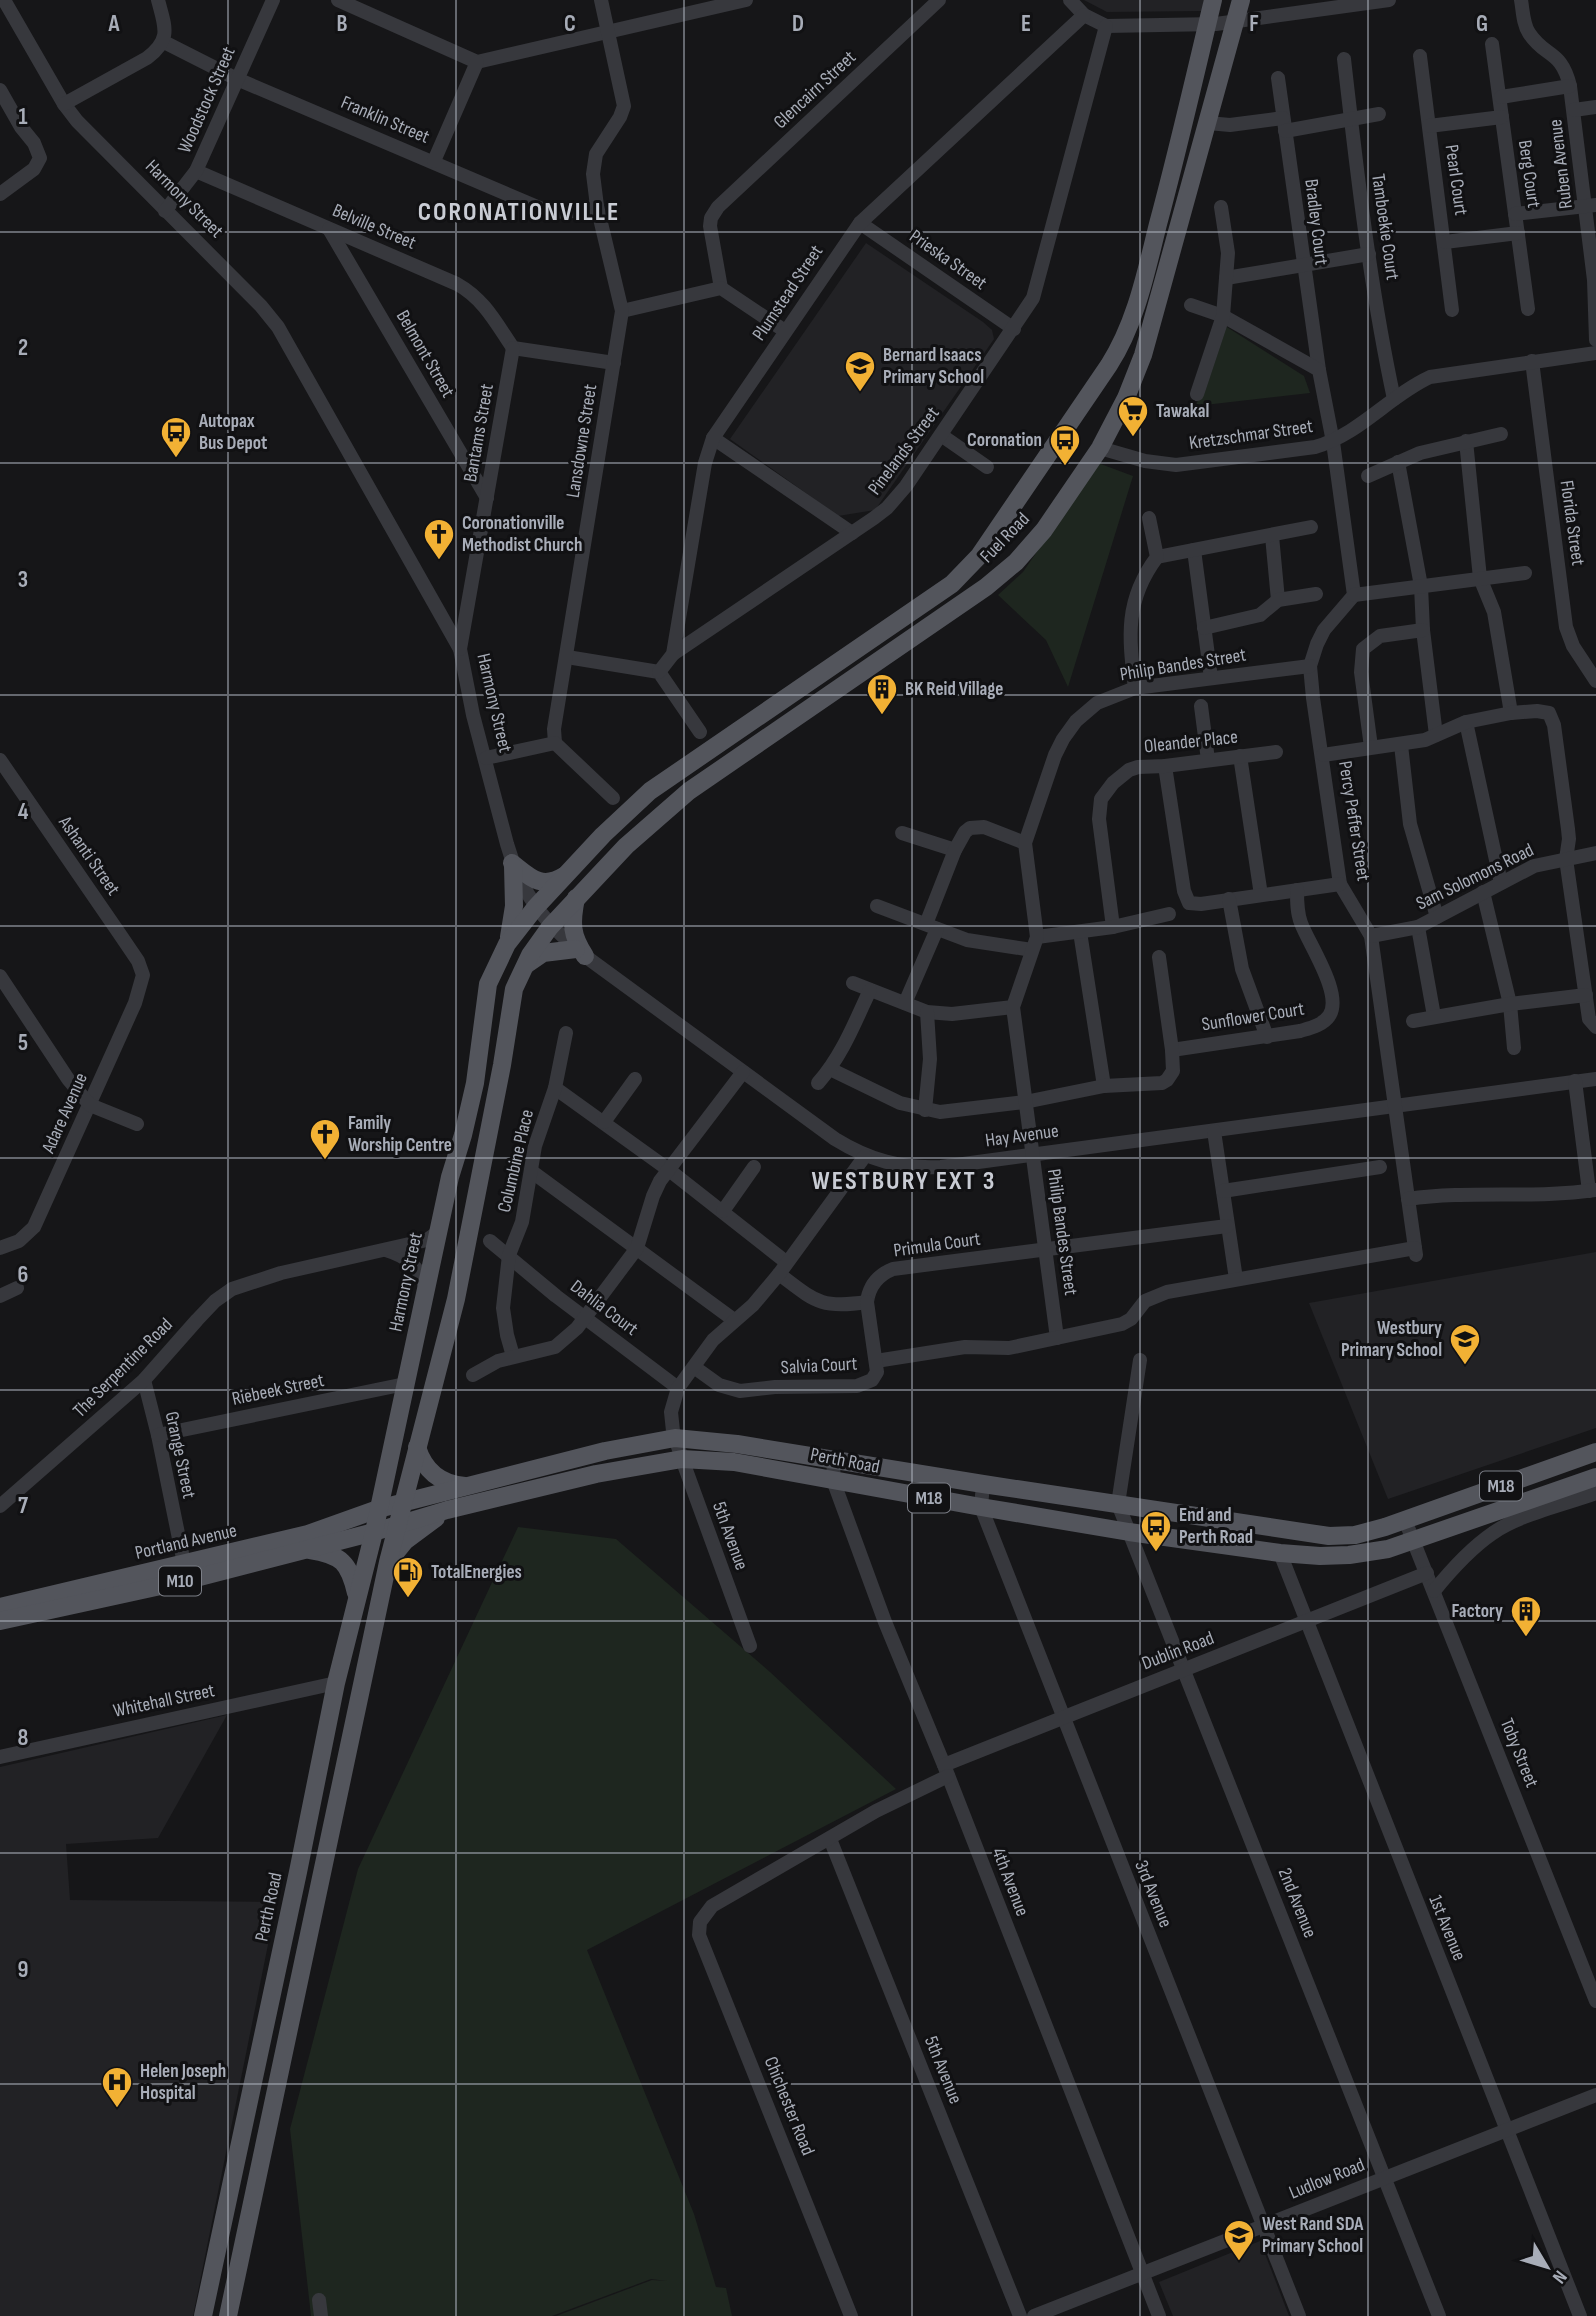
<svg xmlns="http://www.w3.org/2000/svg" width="1596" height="2316" viewBox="0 0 1596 2316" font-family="'Sofia Sans Condensed',sans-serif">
<rect width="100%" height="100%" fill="#161618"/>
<!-- built -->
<g fill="#222225">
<polygon points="1084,0 1204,0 1202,11 1107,12"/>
<polygon points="866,243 983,322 992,330 994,339 875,510 838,516 730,439"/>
<polygon points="1596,1252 1596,1428 1388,1499 1309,1303"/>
<polygon points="227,1715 158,1838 66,1844 70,1900 270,1902 277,1900 193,2316 0,2316 0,1767"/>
<polygon points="1260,2241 1289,2316 1173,2316 1159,2282"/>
</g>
<!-- green -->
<g fill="#1e261f">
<polygon points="1222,324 1304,376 1310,393 1196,406"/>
<polygon points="1098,463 1133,476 1068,687 1046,640 998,595 1023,572"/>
<polygon points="518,1527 616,1539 770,1672 896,1789 587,1950 694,2214 716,2287 726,2288 732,2316 556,2316 652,2280 667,2281 651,2279 552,2316 311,2316 290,2129 358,1869"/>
</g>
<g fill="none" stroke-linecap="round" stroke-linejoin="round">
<!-- minor -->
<g stroke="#37383d" stroke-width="14">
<path d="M 4,0 L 64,104 L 77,121 L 261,306 L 278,327 L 460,649 L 473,715 L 507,844 C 522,896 544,922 585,956 L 835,1139 C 869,1160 901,1169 941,1167 L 1596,1079"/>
<polyline points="338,0 477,62 746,0"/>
<polyline points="1070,0 1084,15 1106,26 1216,24 1389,0"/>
<path d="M 1521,0 C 1523,11 1523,24 1529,33 C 1545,58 1561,49 1570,86 L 1594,280 L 1596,340"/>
<polyline points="164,42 237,79 549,212 575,211 597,206"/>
<polyline points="1492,44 1528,309"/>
<polyline points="1420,56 1452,310"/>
<path d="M 1344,59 C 1357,173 1370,287 1394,399"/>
<polyline points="1278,78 1319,370"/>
<polyline points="0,90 21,127 34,143 40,158 34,169 0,194"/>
<polyline points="1501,97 1570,86"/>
<path d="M 64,104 L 147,58 C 172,39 165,27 158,0"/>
<polyline points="1574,110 1596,107"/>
<polyline points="1208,123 1230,125 1283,118"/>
<polyline points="1429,126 1502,117"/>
<polyline points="1285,131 1379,114"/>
<polyline points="434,161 477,62"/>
<path d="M 196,171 L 457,284 C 484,299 496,323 513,348"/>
<polyline points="165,211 196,171 273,0"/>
<polyline points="1515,214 1596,205"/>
<polyline points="860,223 1014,329"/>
<polyline points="329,229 487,498"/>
<polyline points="1445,242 1518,233"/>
<polyline points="1226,278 1369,254"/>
<polyline points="721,288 710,226 711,218 718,207 939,0"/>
<polyline points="1191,305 1223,316 1319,370 1333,442 1354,595 1324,630 1317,644 1310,666 1313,698 1340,884 1371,936 1416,1255"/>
<polyline points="622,311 721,288 785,331"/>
<polyline points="513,348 614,363"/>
<polyline points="1532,361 1566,627 1573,646 1596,681"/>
<polyline points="1197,394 1223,316 1228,253 1221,207"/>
<polyline points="941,435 987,467"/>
<polyline points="713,438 852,533"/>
<polyline points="1466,441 1480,578 1494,612 1511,713"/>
<path d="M 1100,448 L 1145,461 L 1176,465 L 1315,447 C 1360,434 1389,396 1430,377 L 1596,353"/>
<polyline points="1398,462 1421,586 1423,630 1436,735"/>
<polyline points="1368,476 1420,453 1501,434"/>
<polyline points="1272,536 1278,600"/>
<polyline points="1194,550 1211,678"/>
<polyline points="1157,557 1311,527"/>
<polyline points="1354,595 1525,573"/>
<polyline points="1204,628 1260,615 1278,600 1316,594"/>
<polyline points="460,649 513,348"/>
<polyline points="673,654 874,518 887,508 906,486 1033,298 1106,26"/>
<polyline points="567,657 659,672 700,732"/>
<polyline points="659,672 673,654 705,463 713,438 860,223 1084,15"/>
<path d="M 1135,688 C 1129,638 1124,601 1157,557 L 1149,518"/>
<polyline points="1201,706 1208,760"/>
<polyline points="1466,722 1501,883"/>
<polyline points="555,743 554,729 622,311 597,206 593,174 596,154 620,117 624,106 601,0"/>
<polyline points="1401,745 1410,824 1437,917"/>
<polyline points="1371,747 1361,672 1363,649 1380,636 1423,630"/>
<polyline points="1323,755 1425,740 1466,722 1511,713 1537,711 1549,713 1554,725 1568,829 1569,839 1566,859 1589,1019 1596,1027"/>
<polyline points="1240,756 1261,895"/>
<polyline points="486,758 555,743 613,798"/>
<polyline points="0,760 119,933 138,961 143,975 135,1003 34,1227 19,1241 0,1248"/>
<polyline points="1165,766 1184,891 1189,903 1201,904 1340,884"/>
<polyline points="902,833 955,850"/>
<polyline points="1483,892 1510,1004 1514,1048"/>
<polyline points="1229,899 1242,969 1267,1037"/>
<polyline points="877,906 967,940 1032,950"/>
<polyline points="926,924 955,850 965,832 970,828 984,827 1025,843"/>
<polyline points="1113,927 1099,819 1101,799 1113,783 1129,770 1138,767 1165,766 1276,752"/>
<polyline points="1418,927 1434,1016"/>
<polyline points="1080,932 1104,1086"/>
<polyline points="1371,936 1418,927 1534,866 1596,853"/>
<polyline points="1037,937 1113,927 1169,914"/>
<polyline points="0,976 68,1079 90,1105 137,1124"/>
<polyline points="853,983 927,1012 952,1014 1013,1007"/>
<polyline points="905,1003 937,929"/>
<polyline points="1413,1021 1510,1004 1586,995"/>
<path d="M 1172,1050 L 1300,1031 C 1310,1028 1323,1025 1329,1016 C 1344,995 1308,943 1301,923 C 1297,913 1297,901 1297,890"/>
<polyline points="830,1069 900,1103 940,1112 1025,1102 1104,1086 1162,1083 1167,1080 1173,1071 1172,1050 1159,957"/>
<polyline points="1575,1081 1589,1191"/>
<path d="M 818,1083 C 842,1056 855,1022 870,990"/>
<polyline points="555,1088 669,1170 786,1262"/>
<polyline points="925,1110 930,1059 927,1012"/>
<polyline points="604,1122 635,1079"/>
<polyline points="1214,1131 1236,1279"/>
<polyline points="531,1171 734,1320"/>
<polyline points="1223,1191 1380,1167"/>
<path d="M 1408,1199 C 1471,1190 1533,1199 1596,1190"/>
<polyline points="723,1211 754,1167"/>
<polyline points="490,1241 556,1296 678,1388"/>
<path d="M 386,1250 C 409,1257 419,1267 426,1289"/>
<path d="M 779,1274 C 815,1301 820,1309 867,1302 C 869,1286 878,1275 893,1269 L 1227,1226"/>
<polyline points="0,1296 17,1288"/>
<polyline points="1057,1338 1013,1007 1037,937 1025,843 1055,755 1063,739 1076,721 1097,703 1135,688 1310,666"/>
<polyline points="513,1356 507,1335 503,1308 509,1255 522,1222 535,1146 555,1088 566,1033"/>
<polyline points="1140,1360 1118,1504 1439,2316"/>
<polyline points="876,1361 965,1347 1009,1348 1122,1324 1131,1319 1145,1301 1167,1292 1415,1248"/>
<polyline points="694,1367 719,1385 740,1391 775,1387 857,1386 872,1380 877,1372 867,1302"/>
<polyline points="473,1375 498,1361 555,1347 577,1328 637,1248 653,1196 660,1181 743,1072"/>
<polyline points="144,1380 158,1435 186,1573"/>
<polyline points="158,1435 405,1384"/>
<polyline points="834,1460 833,1480 885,1622 944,1765 1159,2316"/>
<polyline points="983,1484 981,1507 1299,2316"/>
<polyline points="0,1506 144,1380 197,1320 215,1301 232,1289 281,1273 427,1240 438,1232"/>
<polyline points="1405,1520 1596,2001"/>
<polyline points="1280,1553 1580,2316"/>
<path d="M 1434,1591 C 1451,1570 1471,1548 1493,1533 C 1518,1515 1566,1504 1596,1493"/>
<polyline points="750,1646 682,1459 673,1431 671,1412 678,1388 713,1340 753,1305 779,1274 865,1156"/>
<polyline points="0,1757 336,1683"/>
<polyline points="944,1765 1427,1573"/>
<polyline points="830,1839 1020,2316"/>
<polyline points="319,2300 321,2316"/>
<polyline points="851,2316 699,1935 700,1922 712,1906 876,1811 948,1776"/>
<polyline points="1034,2316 1596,2095"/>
</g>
<!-- major -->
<g stroke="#53555c" stroke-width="18">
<path d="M 512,863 C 530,877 541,890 564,876"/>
<path d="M 576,898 C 571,923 571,935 585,956"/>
<polyline points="509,937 514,906 513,866"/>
<polyline points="527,964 543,953 576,949"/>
<path d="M 417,1447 C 424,1470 440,1484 465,1486"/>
<path d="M 310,1550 C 342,1555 349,1563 356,1593"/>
<polyline points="392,1557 405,1541 436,1518"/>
<polyline points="0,1607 308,1534 378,1509 605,1451 675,1438 737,1444 983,1484 1329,1536 1355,1535 1385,1527 1596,1452"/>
<polyline points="0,1621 188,1580 374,1532 447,1510 596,1474 682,1459 734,1462 981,1507 1129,1532 1280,1553 1320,1556 1349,1555 1388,1549 1596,1477"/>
<path d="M 203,2316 L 298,1872 L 336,1683 L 374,1532 L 450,1177 L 463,1135 L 475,1083 L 488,984 L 507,944 L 535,908 L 603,835 L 650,791 L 952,584 L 979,556 L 1109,365 C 1136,323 1146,272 1158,224 C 1178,150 1195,75 1213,0"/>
<polyline points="228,2316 388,1562 456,1299 502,1065 514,989 530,955 550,927 626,846 689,791 986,587 1016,562 1044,530 1100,448 1126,398 1143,355 1241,0"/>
</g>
</g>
<!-- grid -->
<path fill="none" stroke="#a8adb8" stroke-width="2" stroke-opacity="0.55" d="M 228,0 L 228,2316M 456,0 L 456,2316M 684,0 L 684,2316M 912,0 L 912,2316M 1140,0 L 1140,2316M 1368,0 L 1368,2316M 0,232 L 1596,232M 0,463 L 1596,463M 0,695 L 1596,695M 0,926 L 1596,926M 0,1158 L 1596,1158M 0,1390 L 1596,1390M 0,1621 L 1596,1621M 0,1853 L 1596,1853M 0,2084 L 1596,2084"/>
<!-- icons -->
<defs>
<g id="school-pin" transform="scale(1.575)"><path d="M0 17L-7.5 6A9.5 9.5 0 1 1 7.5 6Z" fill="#f2b134" stroke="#111113"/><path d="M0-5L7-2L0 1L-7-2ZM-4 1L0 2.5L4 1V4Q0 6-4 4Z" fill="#111"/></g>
<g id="supermarket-pin" transform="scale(1.575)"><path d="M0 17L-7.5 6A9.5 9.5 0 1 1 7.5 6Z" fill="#f2b134" stroke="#111113"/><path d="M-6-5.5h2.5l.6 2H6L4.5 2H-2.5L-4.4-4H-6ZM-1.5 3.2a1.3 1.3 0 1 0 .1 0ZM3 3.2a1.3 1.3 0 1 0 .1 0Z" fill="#111"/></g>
<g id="bus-pin" transform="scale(1.575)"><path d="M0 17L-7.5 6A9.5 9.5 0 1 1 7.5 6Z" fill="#f2b134" stroke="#111113"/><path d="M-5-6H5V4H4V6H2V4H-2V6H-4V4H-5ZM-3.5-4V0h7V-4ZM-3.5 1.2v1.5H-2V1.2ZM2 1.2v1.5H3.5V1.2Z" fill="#111"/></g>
<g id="church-pin" transform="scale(1.575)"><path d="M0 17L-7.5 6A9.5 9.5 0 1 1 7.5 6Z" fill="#f2b134" stroke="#111113"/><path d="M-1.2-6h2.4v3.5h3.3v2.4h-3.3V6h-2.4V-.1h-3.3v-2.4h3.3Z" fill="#111"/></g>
<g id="building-pin" transform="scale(1.575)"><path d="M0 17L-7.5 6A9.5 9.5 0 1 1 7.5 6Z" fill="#f2b134" stroke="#111113"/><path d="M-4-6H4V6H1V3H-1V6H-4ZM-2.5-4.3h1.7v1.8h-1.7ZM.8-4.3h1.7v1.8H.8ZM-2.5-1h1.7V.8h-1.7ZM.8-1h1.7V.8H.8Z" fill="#111"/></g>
<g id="fuel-pin" transform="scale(1.575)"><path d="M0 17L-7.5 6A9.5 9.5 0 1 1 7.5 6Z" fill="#f2b134" stroke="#111113"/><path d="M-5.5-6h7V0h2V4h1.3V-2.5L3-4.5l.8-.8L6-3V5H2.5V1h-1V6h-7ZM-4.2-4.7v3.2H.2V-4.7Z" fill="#111"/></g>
<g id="hospital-pin" transform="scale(1.575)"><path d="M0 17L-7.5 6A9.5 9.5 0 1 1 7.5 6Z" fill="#f2b134" stroke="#111113"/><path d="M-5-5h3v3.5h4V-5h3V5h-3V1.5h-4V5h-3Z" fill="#111"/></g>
</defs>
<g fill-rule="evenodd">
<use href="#school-pin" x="860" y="366"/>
<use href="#supermarket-pin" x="1133" y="411"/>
<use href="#bus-pin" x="176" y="432"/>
<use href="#bus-pin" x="1065" y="440"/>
<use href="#church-pin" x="439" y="534"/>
<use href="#building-pin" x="882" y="689"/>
<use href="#church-pin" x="325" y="1134"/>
<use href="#school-pin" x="1465" y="1339"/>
<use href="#bus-pin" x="1156" y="1526"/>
<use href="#fuel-pin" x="408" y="1572"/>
<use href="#building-pin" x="1526" y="1611"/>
<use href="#hospital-pin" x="117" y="2082"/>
<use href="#school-pin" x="1239" y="2235"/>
</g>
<g text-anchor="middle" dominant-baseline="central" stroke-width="6" stroke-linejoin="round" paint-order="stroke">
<!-- shield labels -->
<g fill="#111113" stroke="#7b7e86" stroke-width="2">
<rect x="1480" y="1471.5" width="42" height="29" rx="5"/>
<rect x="908" y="1483.5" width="42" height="29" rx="5"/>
<rect x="159" y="1566.5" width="42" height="29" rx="5"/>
</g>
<g font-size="18" font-weight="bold" fill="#a8adb8">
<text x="1501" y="1486">M18</text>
<text x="929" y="1498">M18</text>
<text x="180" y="1581">M10</text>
</g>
<!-- street labels -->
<g font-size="19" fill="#a8adb8" stroke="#111113">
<text transform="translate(815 90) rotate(-43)">Glencairn Street</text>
<text transform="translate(207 100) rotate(-66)">Woodstock Street</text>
<text transform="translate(385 120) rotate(23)">Franklin Street</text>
<text transform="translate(1561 164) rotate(-97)">Ruben Avenue</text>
<text transform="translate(1529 174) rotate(82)">Berg Court</text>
<text transform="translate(1456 180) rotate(82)">Pearl Court</text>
<text transform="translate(184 199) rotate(45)">Harmony Street</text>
<text transform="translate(1316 222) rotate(83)">Bradley Court</text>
<text transform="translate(374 227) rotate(23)">Belville Street</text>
<text transform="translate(1385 227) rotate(82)">Tamboekie Court</text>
<text transform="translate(948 260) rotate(35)">Prieska Street</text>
<text transform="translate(788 293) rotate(-56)">Plumstead Street</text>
<text transform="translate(425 354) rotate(60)">Belmont Street</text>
<text transform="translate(479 433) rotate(-80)">Bantams Street</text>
<text transform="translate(1251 435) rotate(-8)">Kretzschmar Street</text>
<text transform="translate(582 441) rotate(-81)">Lansdowne Street</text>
<text transform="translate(904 451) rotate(-53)">Pinelands Street</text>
<text transform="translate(1572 523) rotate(82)">Florida Street</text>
<text transform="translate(1005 538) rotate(-46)">Fuel Road</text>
<text transform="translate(1183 665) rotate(-9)">Philip Bandes Street</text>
<text transform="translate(494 703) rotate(77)">Harmony Street</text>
<text transform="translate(1191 742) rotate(-6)">Oleander Place</text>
<text transform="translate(1354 821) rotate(81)">Percy Peffer Street</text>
<text transform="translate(89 856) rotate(55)">Ashanti Street</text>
<text transform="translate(1475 877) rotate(-26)">Sam Solomons Road</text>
<text transform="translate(1253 1017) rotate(-9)">Sunflower Court</text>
<text transform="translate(65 1113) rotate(-66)">Adare Avenue</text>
<text transform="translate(1022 1136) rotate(-8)">Hay Avenue</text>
<text transform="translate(516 1161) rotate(-77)">Columbine Place</text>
<text transform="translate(1062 1232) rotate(82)">Philip Bandes Street</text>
<text transform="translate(937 1245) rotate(-8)">Primula Court</text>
<text transform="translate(406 1282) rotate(-78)">Harmony Street</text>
<text transform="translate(604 1308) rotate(37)">Dahlia Court</text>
<text transform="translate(819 1366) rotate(-3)">Salvia Court</text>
<text transform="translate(123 1368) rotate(-45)">The Serpentine Road</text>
<text transform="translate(278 1390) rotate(-12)">Riebeek Street</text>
<text transform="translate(180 1455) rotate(78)">Grange Street</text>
<text transform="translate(845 1461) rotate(11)">Perth Road</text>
<text transform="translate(730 1536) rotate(70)">5th Avenue</text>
<text transform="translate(186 1542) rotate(-13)">Portland Avenue</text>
<text transform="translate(1178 1651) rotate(-21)">Dublin Road</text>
<text transform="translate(164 1701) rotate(-12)">Whitehall Street</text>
<text transform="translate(1519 1753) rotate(68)">Toby Street</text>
<text transform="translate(1010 1882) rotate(69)">4th Avenue</text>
<text transform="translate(1153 1894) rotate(68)">3rd Avenue</text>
<text transform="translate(1297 1903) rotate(68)">2nd Avenue</text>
<text transform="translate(269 1907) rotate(-78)">Perth Road</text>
<text transform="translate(1447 1928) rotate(68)">1st Avenue</text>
<text transform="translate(943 2070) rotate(68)">5th Avenue</text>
<text transform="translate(789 2106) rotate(68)">Chichester Road</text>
<text transform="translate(1327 2179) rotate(-22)">Ludlow Road</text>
</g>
<!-- poi labels -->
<g font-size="19" font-weight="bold" fill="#a8adb8" stroke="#111113" text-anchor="start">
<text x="883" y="355">Bernard Isaacs<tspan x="883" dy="22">Primary School</tspan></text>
<text x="1156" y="411">Tawakal</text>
<text x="199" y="421">Autopax<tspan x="199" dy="22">Bus Depot</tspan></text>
<text x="1042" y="440" text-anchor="end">Coronation</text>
<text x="462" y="523">Coronationville<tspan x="462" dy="22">Methodist Church</tspan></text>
<text x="905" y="689">BK Reid Village</text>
<text x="348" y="1123">Family<tspan x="348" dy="22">Worship Centre</tspan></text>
<text x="1442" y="1328" text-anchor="end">Westbury<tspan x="1442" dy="22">Primary School</tspan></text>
<text x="1179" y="1515">End and<tspan x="1179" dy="22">Perth Road</tspan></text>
<text x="431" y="1572">TotalEnergies</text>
<text x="1503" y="1611" text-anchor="end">Factory</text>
<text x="140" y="2071">Helen Joseph<tspan x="140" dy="22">Hospital</tspan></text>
<text x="1262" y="2224">West Rand SDA<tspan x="1262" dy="22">Primary School</tspan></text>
</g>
<!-- district labels -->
<g font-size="26" font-weight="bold" letter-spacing="2" fill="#c9ccd4" stroke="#111113">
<text x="519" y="212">CORONATIONVILLE</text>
<text x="904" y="1181">WESTBURY EXT 3</text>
</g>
</g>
<g font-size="23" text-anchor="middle" font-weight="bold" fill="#a8adb8" stroke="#111113" stroke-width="6" stroke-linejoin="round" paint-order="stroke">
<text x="114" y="31">A</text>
<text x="342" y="31">B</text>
<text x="570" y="31">C</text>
<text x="798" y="31">D</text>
<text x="1026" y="31">E</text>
<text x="1254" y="31">F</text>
<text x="1482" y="31">G</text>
<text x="23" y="124">1</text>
<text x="23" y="355">2</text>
<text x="23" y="587">3</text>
<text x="23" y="819">4</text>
<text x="23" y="1050">5</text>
<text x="23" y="1282">6</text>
<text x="23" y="1513">7</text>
<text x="23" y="1745">8</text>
<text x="23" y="1977">9</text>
</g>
<!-- north arrow -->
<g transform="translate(1547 2267) rotate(128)" stroke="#111113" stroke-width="5" paint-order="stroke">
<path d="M0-5L12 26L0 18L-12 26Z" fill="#a8adb8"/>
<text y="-10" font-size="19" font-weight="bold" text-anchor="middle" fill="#a8adb8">N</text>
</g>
</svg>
